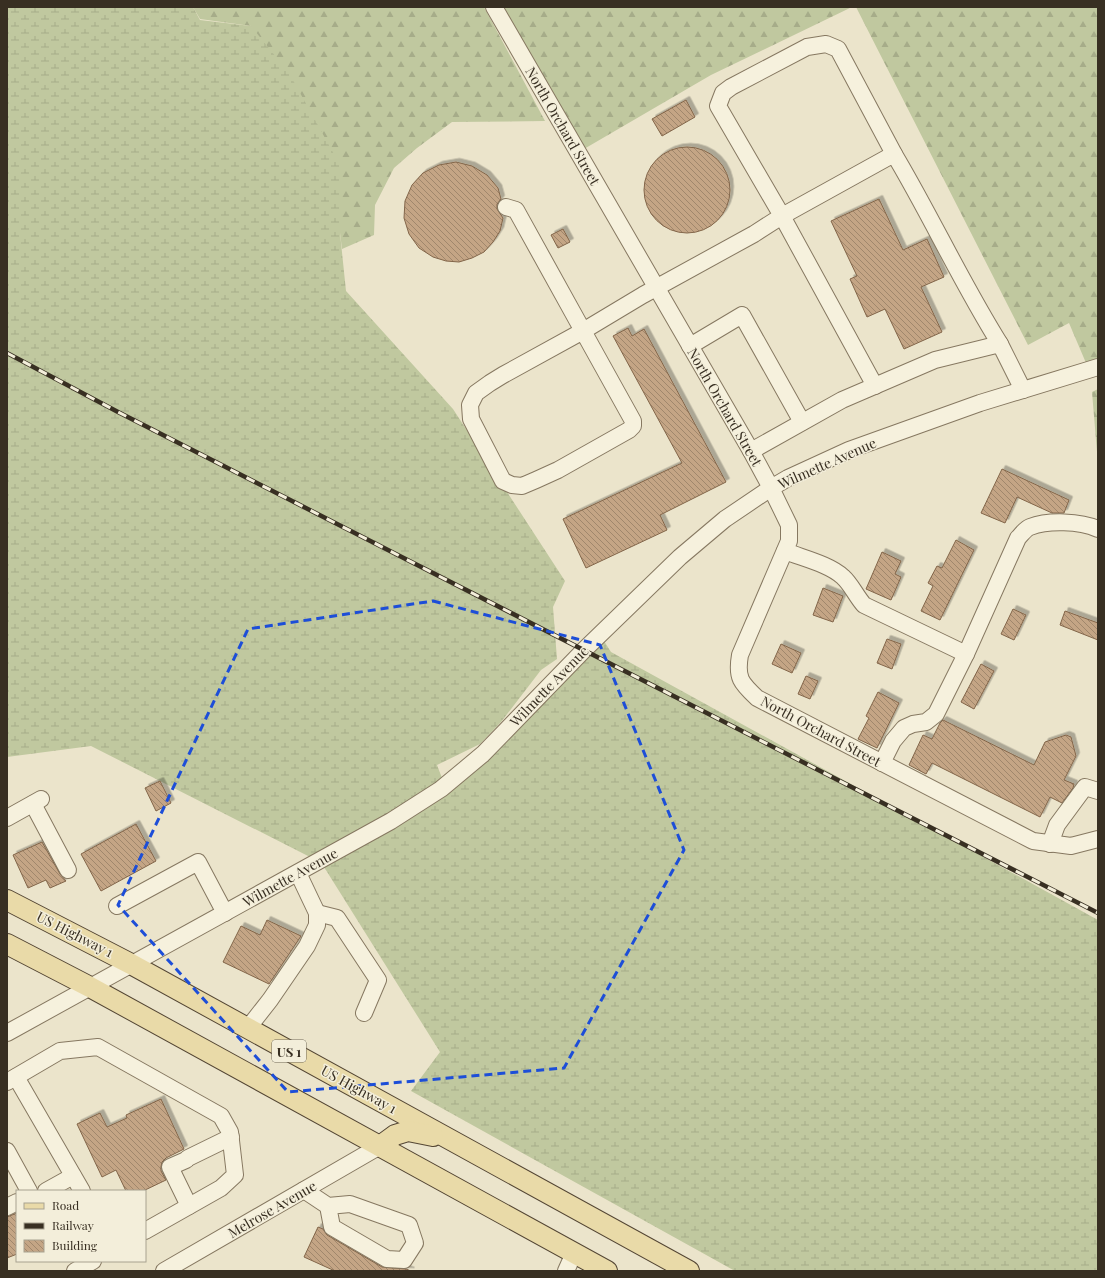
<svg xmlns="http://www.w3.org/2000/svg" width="1105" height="1278" viewBox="0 0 1105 1278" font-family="'Playfair Display',serif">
<defs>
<pattern id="forest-firs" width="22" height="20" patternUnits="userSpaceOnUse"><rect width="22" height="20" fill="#c0c89f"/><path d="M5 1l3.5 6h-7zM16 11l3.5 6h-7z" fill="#a6ac89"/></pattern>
<pattern id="wetland-marsh" width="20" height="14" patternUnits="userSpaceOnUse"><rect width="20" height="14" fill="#c0c89f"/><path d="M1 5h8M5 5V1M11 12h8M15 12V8" fill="none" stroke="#a6ac89"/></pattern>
<pattern id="building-back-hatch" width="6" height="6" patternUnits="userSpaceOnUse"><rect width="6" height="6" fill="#c4a585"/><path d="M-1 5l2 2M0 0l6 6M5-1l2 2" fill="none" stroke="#a0876c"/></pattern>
<filter id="shadow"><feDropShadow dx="3.5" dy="-3.5" stdDeviation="0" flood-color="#0004"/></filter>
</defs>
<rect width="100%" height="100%" fill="#ebe4cb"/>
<!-- forest -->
<g fill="url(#forest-firs)">
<polygon points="193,7 484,7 545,121 452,122 417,148 394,168 375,205 374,235 342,249 340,233 251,26 200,19"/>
<polygon points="503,7 852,7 711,75 584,149"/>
<polygon points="856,7 1098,7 1098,358 1086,363 1069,323 1028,345"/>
<polygon points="1098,389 1098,464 1092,392"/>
</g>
<!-- wetland -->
<g fill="url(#wetland-marsh)">
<polygon points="7,7 193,7 200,20 251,26 289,73 340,165 340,233 346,291 453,409 565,581 553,607 557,659 541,670 501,722 480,744 437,765 442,778 438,782 388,814 310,857 91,746 7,757"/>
<polygon points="604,641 611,652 1098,920 1098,1271 735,1271 411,1091 440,1052 324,867 394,828 559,686"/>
</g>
<!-- building -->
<g fill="url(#building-back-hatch)" stroke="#826549" filter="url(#shadow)">
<polygon points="686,100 695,117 662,136 652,119"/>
<circle cx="687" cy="190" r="43"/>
<polygon points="456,162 472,166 487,175 498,188 501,199 497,204 497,209 503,218 500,231 493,242 484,252 472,258 459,262 446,261 433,257 419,248 409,234 404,218 405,201 412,185 423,173 439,165"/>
<polygon points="879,199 903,250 927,239 944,277 921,287 942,332 904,349 885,309 867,317 850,279 857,276 831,221"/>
<polygon points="563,229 570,242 558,248 551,235"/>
<polygon points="628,328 632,336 644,329 726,482 660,515 667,530 586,568 563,519 682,463 613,336"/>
<polygon points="1002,469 1069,500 1064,513 1052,513 1017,497 1005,523 981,513"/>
<polygon points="956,540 974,550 940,620 921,611 933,586 928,583 937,566 942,568"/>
<polygon points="882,552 901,561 895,574 901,577 891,600 866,589"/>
<polygon points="823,588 843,596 833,622 813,615"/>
<polygon points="1013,609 1026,615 1014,640 1001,634"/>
<polygon points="1065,611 1098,623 1098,640 1060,625"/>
<polygon points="887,639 901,644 892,669 877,663"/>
<polygon points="781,644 801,653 792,673 772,664"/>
<polygon points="981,664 994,671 974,709 961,702"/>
<polygon points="806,676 818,681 810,699 798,694"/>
<polygon points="878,692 899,703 877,748 858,739 869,718 866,716"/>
<polygon points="943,720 1034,765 1045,742 1066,735 1071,737 1076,756 1064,780 1074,784 1073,788 1062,803 1050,797 1040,817 932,763 926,774 909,765 923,735 932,739 940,723"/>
<polygon points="160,781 171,803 156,811 145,788"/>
<polygon points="136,824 156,861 101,891 81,854"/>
<polygon points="42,842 60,874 66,881 50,888 46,880 28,888 13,855"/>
<polygon points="267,920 301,936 269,984 223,962 241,926 260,935"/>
<polygon points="161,1099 184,1149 166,1158 162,1162 161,1167 161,1171 166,1180 143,1191 126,1191 116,1170 102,1177 77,1124 100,1113 107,1127 127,1118 126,1115"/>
<polygon points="17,1213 17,1254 7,1258 7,1217"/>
<polygon points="318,1227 323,1229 327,1235 382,1267 406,1269 411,1271 335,1271 304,1257"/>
</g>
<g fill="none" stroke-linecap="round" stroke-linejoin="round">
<!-- minor casing -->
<g stroke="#867861" stroke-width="18">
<g id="minor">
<path d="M 494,7 L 751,451 L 771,488 L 789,525 L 789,541 L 740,655 C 736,678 741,683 757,698 L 1033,841 L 1071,846 L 1098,839"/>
<polyline points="506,207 516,210 583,331 643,295 754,234 782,216 718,106 723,93 731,87 807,47 826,44 838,49 894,154"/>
<polygon points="583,331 633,421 633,426 629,430 558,470 536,480 522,486 512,485 503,481 471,419 470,405 476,393 490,383 503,375"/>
<polyline points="690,346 742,315 802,422"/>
<path d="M 875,386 L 782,216 L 894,154 C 931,216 961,282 1000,344"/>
<polyline points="751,451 842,400 935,360 1000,344 1023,390"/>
<path d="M 785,551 C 802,558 829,564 843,577 C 851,584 856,596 864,605 L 966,654"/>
<path d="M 882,763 L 893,741 L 904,728 L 913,724 L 926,722 L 936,714 L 966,654 L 1018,538 C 1022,534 1025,529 1030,527 C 1048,520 1080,521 1098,529"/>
<polyline points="33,804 68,870"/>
<polyline points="7,818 41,799"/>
<polyline points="1050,844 1057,825 1085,787 1098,791"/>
<polyline points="117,906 198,862 225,913"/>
<polyline points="317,913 337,918 378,980 364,1013"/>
<polyline points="248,1028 270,1000 307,946 317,925 317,913 298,873"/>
<polyline points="7,1033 391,821 441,789 483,754 584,650 680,557 725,519 771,488 788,478 849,450 980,403 1098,367"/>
<polyline points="16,1077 82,1191"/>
<polyline points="7,1082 60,1051 98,1047 221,1116 230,1132 235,1175 221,1188 145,1231"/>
<polyline points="7,1151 29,1191"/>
<polyline points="188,1158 231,1137"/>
<polyline points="186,1160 170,1167 189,1206"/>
<polyline points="304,1190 328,1206 350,1204 409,1225 415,1243 404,1260 387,1259 332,1227 328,1206"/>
<polyline points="46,1191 73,1176"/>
<polyline points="7,1207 17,1202"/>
<polyline points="75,1271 93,1261"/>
<polyline points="164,1271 380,1146"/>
<polyline points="566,1271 574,1253"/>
</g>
</g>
<!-- major casing -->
<g stroke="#544634" stroke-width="22">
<g id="major">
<polyline points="7,900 131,964 689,1271"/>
<polyline points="7,944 90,987 607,1271"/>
<polyline points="380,1146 395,1135 408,1131 433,1136"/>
</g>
</g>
<!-- minor -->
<use href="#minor" stroke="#f6f1dd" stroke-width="16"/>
<!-- major -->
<use href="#major" stroke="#e9daa8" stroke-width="20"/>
<!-- rail casing -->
<g stroke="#382f22" stroke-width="4.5">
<polyline id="rail" points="7,353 118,412 388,550 1098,913"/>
</g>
<!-- rail -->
<use href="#rail" stroke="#f3eeda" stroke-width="3" stroke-dasharray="9" stroke-linecap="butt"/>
</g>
<!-- marked area -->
<path fill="none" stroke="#1d4ed8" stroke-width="3" stroke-dasharray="8 5" stroke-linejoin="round" d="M 433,601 L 600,645 L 684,850 L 564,1068 L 288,1092 L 118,905 L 248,629 Z"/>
<g text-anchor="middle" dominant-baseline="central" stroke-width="3" stroke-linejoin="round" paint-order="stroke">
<!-- shield labels -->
<rect fill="#f3eeda" stroke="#706859" stroke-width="1" x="272" y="1040" width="34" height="22" rx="3"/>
<g font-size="13" font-weight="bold" fill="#382f22">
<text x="289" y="1051">US 1</text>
</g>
<!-- street labels -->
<g font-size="14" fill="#382f22" stroke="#f3eeda">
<text transform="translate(563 126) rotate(60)">North Orchard Street</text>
<text transform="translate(725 407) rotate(60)">North Orchard Street</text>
<text transform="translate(827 463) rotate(-24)">Wilmette Avenue</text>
<text transform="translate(549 686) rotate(-46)">Wilmette Avenue</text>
<text transform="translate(821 731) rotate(28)">North Orchard Street</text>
<text transform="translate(290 877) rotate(-29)">Wilmette Avenue</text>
<text transform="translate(75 934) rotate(27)">US Highway 1</text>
<text transform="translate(359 1089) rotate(29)">US Highway 1</text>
<text transform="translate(272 1209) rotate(-30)">Melrose Avenue</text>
</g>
</g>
<!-- border -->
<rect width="1105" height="1278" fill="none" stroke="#382f22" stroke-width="16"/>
<!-- legend -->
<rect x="16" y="1190" width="130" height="72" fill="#f3eeda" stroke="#a8a290"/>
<rect x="24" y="1203" width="20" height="6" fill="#e9daa8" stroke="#a8a290"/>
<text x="52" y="1210" font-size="12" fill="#382f22">Road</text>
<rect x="24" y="1223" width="20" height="6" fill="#382f22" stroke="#a8a290"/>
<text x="52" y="1230" font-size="12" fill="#382f22">Railway</text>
<rect x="24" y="1240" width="20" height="12" fill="url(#building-back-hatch)" stroke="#a8a290"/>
<text x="52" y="1250" font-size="12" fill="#382f22">Building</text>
</svg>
